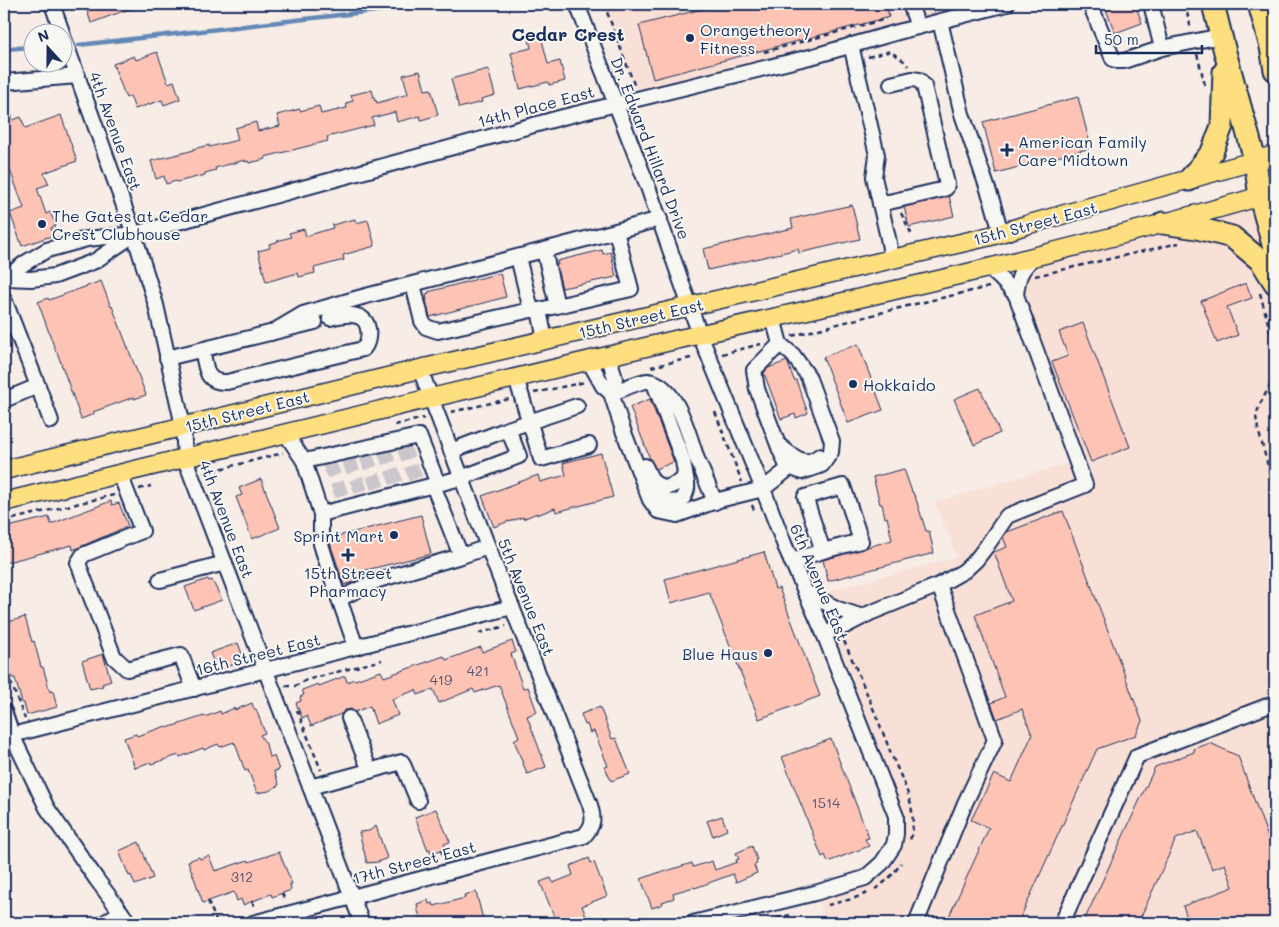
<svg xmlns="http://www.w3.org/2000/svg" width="1279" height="927" viewBox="0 0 1279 927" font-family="Mali,sans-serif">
<rect width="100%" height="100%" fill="#f7ece6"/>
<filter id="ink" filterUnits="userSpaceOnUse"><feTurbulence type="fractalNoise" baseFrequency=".02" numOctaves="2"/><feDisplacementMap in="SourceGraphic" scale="10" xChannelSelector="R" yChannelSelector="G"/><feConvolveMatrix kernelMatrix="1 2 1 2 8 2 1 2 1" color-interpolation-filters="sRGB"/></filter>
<g filter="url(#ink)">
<!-- built -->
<g fill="#f9e0d7">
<polygon points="602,4 1011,4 639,98"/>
<polygon points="1260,197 1275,241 1275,923 826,923 815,893 882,863 896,826 807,597 957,557 935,502 1076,461 1015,270"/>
</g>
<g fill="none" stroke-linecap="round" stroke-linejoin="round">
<!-- stream -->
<g stroke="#6488b6" stroke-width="4.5">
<polyline points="79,45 436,4"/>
<polyline points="4,49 32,47"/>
</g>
</g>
<!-- building -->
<g fill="#fdc3b4" stroke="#1b2f5e">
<polygon points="85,4 140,4 140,5 91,23"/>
<polygon points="722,4 886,4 889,17 653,79 639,25"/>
<polygon points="1104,4 1135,4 1142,23 1115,33"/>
<polygon points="540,32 548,64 560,61 565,81 549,85 548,82 520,89 511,53 531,48 528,35"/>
<polygon points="157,52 168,83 174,81 180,99 164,105 162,100 135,109 130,96 126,98 113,64 134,56 136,60"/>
<polygon points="488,69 495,95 481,99 482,102 459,108 451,79"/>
<polygon points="420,71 425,90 431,89 438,115 421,120 420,116 397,122 395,112 372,118 374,125 327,137 328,141 265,157 266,159 249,163 248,161 245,162 245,160 215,168 216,170 205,173 205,175 177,182 176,181 166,184 164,176 156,179 151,161 194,150 193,149 209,145 209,147 238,140 235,128 256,122 258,131 280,126 277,115 300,109 300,111 319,106 321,114 347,108 346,103 353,101 351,95 372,90 375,101 376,100 377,103 408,94 403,75"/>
<polygon points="1078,97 1091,148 996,173 983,122"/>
<polygon points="4,99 5,99 13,120 21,117 25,128 61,115 77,161 44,173 49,184 37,188 46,214 50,212 56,226 51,228 54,235 22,246 10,213 24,208 4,154"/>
<polygon points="949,196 954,216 909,227 904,207"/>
<polygon points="852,205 860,239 799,253 798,249 708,270 703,249 793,228 791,219"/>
<polygon points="355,219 356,223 368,220 375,246 343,255 344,260 314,268 315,273 299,277 298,273 266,282 258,251 270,248 269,244 277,242 277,241 291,237 289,233 304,229 306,236 333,228 332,225"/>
<polygon points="602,250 603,254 611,252 616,277 562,288 556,265 558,265 557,261"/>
<polygon points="500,273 506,297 430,317 426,300 427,300 426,294 429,293 428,292"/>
<polygon points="101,281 111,307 112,306 146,395 134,399 134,397 93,412 94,414 81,419 57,352 56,352 38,302 48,298 49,300"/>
<polygon points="1246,283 1252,298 1227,307 1238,335 1217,343 1201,301"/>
<polygon points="1083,323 1130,447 1091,462 1052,362 1068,356 1059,332"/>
<polygon points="858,344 883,410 848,423 823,357"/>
<polygon points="787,361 794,380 796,380 808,413 796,418 795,414 781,419 764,373 768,368"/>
<polygon points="980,388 1000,433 974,445 954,399"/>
<polygon points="650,399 674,462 656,469 650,459 630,407"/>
<polygon points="601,453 613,497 556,512 555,508 537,515 537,513 523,519 523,517 509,522 509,521 494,527 482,496 538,475 540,482 566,475 563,463"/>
<polygon points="904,469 912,492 913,492 914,496 915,496 926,531 929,531 934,553 828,581 823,560 892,540 887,517 885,518 882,504 880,504 873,477"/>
<polygon points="261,479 280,528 252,539 236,497 242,495 239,488"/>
<polygon points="111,501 112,505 119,503 128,526 73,550 72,545 4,563 4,528 49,517 51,524"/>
<polygon points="1063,511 1142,721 1136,735 1097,749 1018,923 946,923 989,828 971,820 994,774 1011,782 1032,735 1022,709 997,719 991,703 1005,697 975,615 1012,601 994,552 1007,547 1003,537 1007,532"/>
<polygon points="421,515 431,554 362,571 364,577 351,583 344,585 330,543 330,538"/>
<polygon points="764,552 775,589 779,588 820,696 759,719 709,592 671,603 665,579"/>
<polygon points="208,579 209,581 212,580 222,600 194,610 185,587"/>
<polygon points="25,617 32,642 34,641 41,667 43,667 50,692 53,691 57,707 27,715 24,703 22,703 15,678 12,678 6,653 4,654 4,623"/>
<polygon points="512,641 516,652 511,654 523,688 528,687 537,712 527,716 546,767 527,774 514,740 519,737 499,685 475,693 473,689 439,703 433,689 418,695 416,690 392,699 398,715 376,724 370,706 355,712 351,709 346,710 341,714 311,726 307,716 302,718 296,703 301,701 300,697 304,695 302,690 318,684 319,686 345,676 347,682 354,679 355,680 381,671 384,677 444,656 446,660 481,647 482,652"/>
<polygon points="238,643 242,654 237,655 239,659 235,660 237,663 217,671 210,653"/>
<polygon points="103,654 111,681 102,684 103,686 90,689 82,661"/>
<polygon points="252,703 254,709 256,709 265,733 260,735 266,744 269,757 274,756 279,770 274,771 279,785 269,791 257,793 248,770 245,771 235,743 234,744 234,742 220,747 218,744 204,750 203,748 180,757 179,755 151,764 150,762 135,768 124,738 136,734 137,736 166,726 167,728 204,716 205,717 220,711 221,714 234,708 235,710"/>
<polygon points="600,707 612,739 616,738 630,774 611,781 605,767 608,766 594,731 590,733 587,724 585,725 581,714"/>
<polygon points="831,739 869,838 865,839 869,846 828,862 825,855 822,857 782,757"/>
<polygon points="1210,743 1238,756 1275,856 1275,923 1189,923 1183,906 1233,887 1225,864 1212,869 1197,831 1176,839 1138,923 1083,923 1155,767 1194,752 1194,749"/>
<polygon points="436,809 450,842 444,844 446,848 431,854 430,849 428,850 415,817"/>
<polygon points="722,816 727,830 713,836 707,821"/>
<polygon points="376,826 387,858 378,862 367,863 359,832 369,831"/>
<polygon points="139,842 153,878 135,885 131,875 129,876 119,851"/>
<polygon points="752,846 757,860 756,861 757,864 754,865 757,873 736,882 733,874 695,888 694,887 673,893 674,898 662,902 663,904 652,908 641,879 660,872 660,873 692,863 693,867 712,861 715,870 737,862 736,860 739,859 736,853"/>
<polygon points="279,852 292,884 290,884 291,890 272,897 271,894 243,905 241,899 237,901 234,892 203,903 188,861 199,857 200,859 209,856 215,871 248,860 249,862"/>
<polygon points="589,858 591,863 594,862 607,896 582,906 587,919 578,923 557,923 540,882 551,878 553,883 573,875 570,866"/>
<polygon points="476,892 484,923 422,923 417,908 418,908 417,904 428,900 429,904 433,903 434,906 465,898 464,895"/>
</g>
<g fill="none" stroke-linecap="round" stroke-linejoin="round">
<!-- minor-tunnel -->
<g stroke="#cbc6cb" stroke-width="14" stroke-dasharray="14 7" stroke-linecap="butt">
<polyline points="403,446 416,479"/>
<polyline points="384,450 397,484"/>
<polyline points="366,455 378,489"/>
<polyline points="348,459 362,493"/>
<polyline points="329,463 343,498"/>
</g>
<!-- minor casing -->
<g stroke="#1b2f5e" stroke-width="18">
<g id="minor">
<polyline points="52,4 62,32"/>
<polyline points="577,4 648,187 700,335 763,489 785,546 824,634 896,816 896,834 894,845 882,863 865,878 815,893 693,923"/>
<polyline points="910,4 918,27"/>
<polyline points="1090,4 1113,59 1118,61 1124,61 1162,48 1221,36"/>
<polyline points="1151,4 1162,48"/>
<polyline points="940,21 962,114 993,204 1001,233"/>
<polyline points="62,33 134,234 156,305 183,426 185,459 362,923"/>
<polyline points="851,45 877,155 874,177 888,238 892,259"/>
<polyline points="4,82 78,76"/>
<polyline points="880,204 941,190 946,188 947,184 924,86 919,80 912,79 891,84"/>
<polyline points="616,231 660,219"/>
<polyline points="518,257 531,310"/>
<polyline points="990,269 1000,278 1016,295"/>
<polyline points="5,278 31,279 55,276 95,261 132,236"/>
<polyline points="4,279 25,263 47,250 87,239 134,234 563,117 814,56 898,32 1007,4"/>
<polyline points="413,284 422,321 426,327 438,331 531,310 539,310 631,289 616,231 544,250 557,306"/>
<polyline points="4,299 38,386 4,400"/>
<polyline points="539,310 545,340"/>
<polyline points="773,318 780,344 793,355 808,376 832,441 831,452 822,465 802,472 787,466 780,450 757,389 754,370 780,344"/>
<polyline points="271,333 303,314 362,297 544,250"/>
<path d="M 202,350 C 207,368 204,383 227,382 L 363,349 C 371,341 371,319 357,316 C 349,313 338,316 330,318"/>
<polyline points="609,356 615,379 611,393"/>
<polyline points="167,358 315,322"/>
<polyline points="589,361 603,386 611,393 623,430 650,500 658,511 677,515 719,500 763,489 791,467"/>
<polyline points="516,378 541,459 589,445"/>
<polyline points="38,386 51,421"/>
<path d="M 611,393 C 619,391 642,380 648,381 C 677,384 689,436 697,459 C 703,473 709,487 715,502"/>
<polyline points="508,429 577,406"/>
<polyline points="286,434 304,461 321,514 321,544 330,573 356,647"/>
<path d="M 780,446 C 791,455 806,469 819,456"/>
<polyline points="304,461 419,436 438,484"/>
<polyline points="645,466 652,481 664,489 682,481 685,473 683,461 654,383"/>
<polyline points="120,474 142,531 83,555 78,563 114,657 127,669 181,655 194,689"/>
<path d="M 652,482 L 662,500 L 669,502 L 681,501 C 689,491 688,485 685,473"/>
<polyline points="433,485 461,556 488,547"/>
<polyline points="321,514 461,478 519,456 508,429 451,451"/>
<polyline points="791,561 823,551 805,497 843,486 861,541 823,551"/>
<polyline points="160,580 225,563"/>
<polyline points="805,592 838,609 863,617"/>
<polyline points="339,599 378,580 461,556"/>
<path d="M 824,634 L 845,626 L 870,613 L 939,585 L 964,571 L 976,560 L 986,547 L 1007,516 L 1085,485 L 1016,295 C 1018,277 1020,270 1034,257"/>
<polyline points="4,711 12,735 47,808 97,880 129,923"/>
<polyline points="349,718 370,771"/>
<polyline points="12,735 512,607"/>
<polyline points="310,787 402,762 418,801"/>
<polyline points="104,923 121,912"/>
<path d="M 253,923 L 584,836 C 594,825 594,819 590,805 L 512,607 L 503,586 L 420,369"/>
<polyline points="916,923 965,803 995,740 939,585"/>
<polyline points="1062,923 1137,756 1275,703"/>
</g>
</g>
<!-- major casing -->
<g stroke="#1b2f5e" stroke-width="21">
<g id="major">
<polyline points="4,470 420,369 991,236 1026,225 1275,155"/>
<path d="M 4,502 C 227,448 451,392 675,340 C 876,295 1077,250 1275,192"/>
</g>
</g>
<!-- highway casing -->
<g stroke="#1b2f5e" stroke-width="25">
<g id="highway">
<polyline points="1213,4 1225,52 1255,160 1260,197 1275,252"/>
<polyline points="1259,4 1271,47 1275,70"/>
<polyline points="1189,180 1212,152 1222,126 1224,72"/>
<polyline points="1163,223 1197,228 1232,237 1261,261 1275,283"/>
</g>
</g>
<!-- path -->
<g stroke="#1b2f5e" stroke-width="2.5" stroke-dasharray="5 4" stroke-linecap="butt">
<polyline points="604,4 635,87"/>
<polyline points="1185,4 1191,29"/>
<polyline points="764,52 886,19"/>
<polyline points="1197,54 1205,85"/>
<path d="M 868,57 L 891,51 C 896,57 904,59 908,66"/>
<polyline points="901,213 913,237"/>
<polyline points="1035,276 1179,243"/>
<polyline points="1260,293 1275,349"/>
<polyline points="792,336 911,305 989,287"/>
<polyline points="722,354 761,344"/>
<polyline points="651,367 695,357"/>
<polyline points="1275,376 1260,404 1256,416 1258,429 1275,492"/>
<polyline points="534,393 585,382"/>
<polyline points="451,412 509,399"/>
<polyline points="715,412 742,482"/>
<polyline points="395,425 424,418"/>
<polyline points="204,473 283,453"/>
<polyline points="139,489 151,486"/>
<polyline points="752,505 755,513"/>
<polyline points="4,521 114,495"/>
<polyline points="479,633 506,626"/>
<path d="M 844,641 C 860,677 876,714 890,751 C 897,769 907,787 911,805 C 913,816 914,829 910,840"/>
<polyline points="4,665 25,719"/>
<polyline points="285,686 295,686 307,680 382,660"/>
<polyline points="297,710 321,770"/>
<polyline points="4,835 9,831"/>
<polyline points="441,850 444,858"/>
<path d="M 875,889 C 886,882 894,874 901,863"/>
<polyline points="282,893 285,901"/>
<polyline points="208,901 217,923"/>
<polyline points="252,901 255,909"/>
<polyline points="828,905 852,899 868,893"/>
<polyline points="759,923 794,914"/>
</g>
<!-- minor -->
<use href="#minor" stroke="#f6f6f2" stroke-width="14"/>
<!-- major -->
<use href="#major" stroke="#fedf80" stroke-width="18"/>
<!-- highway -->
<use href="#highway" stroke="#fedf80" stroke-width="21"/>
</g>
</g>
<!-- markers -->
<g fill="#1b2f5e" stroke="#f6f6f2" stroke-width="2">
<circle cx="690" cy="38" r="5"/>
<path d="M1004.5 142.5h5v5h5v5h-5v5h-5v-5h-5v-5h5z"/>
<circle cx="42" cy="224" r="5"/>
<circle cx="853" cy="384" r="5"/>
<circle cx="394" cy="535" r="5"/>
<path d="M345.5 547.5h5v5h5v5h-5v5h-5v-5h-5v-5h5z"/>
<circle cx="768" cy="653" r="5"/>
</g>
<g text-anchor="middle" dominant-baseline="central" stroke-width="4" stroke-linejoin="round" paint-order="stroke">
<!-- number labels -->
<g font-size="14" fill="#545474">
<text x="478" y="670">421</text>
<text x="441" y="679">419</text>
<text x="826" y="802">1514</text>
<text x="242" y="876">312</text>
</g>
<!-- poi labels -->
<g font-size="16" fill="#1b2f5e" stroke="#f6f6f2" text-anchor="start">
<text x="700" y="29">Orangetheory<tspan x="700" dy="18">Fitness</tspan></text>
<text x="1018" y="141">American Family<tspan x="1018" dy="18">Care Midtown</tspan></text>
<text x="52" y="215">The Gates at Cedar<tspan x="52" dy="18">Crest Clubhouse</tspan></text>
<text x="863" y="384">Hokkaido</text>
<text x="384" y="535" text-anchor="end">Sprint Mart</text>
<text x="348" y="572" text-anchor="middle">15th Street<tspan x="348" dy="18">Pharmacy</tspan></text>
<text x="758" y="653" text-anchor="end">Blue Haus</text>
</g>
<!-- street labels -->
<g font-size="16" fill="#1b2f5e" stroke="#f6f6f2">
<text transform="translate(536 106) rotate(-15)">14th Place East</text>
<text transform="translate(116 131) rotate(70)">4th Avenue East</text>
<text transform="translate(651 148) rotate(69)">Dr. Edward Hillard Drive</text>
<text transform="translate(1035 223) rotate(-15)">15th Street East</text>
<text transform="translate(641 318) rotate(-13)">15th Street East</text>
<text transform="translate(247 411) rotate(-14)">15th Street East</text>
<text transform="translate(227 519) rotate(69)">4th Avenue East</text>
<text transform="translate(820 582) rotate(67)">6th Avenue East</text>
<text transform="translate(527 597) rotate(68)">5th Avenue East</text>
<text transform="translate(258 654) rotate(-14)">16th Street East</text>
<text transform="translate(414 862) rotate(-15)">17th Street East</text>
</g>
<!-- neighbourhood labels -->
<g font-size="18" font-weight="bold" fill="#1b2f5e" stroke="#f6f6f2">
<text x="568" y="34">Cedar Crest</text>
</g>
</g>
<!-- margin -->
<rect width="1279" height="927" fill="none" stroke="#f6f6f2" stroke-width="20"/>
<rect x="10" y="10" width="1259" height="907" fill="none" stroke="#1b2f5e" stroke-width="2" filter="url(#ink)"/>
<!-- north arrow -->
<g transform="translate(48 48) rotate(339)"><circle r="24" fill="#f6f6f2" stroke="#9ea6b7"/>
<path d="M0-4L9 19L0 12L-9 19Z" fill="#1b2f5e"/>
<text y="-8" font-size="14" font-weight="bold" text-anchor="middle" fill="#1b2f5e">N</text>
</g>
<!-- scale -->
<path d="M1096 45v8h106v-8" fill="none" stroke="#1b2f5e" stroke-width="2.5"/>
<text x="1104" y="45" font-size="15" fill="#1b2f5e" stroke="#f6f6f2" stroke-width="4" paint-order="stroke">50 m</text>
</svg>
